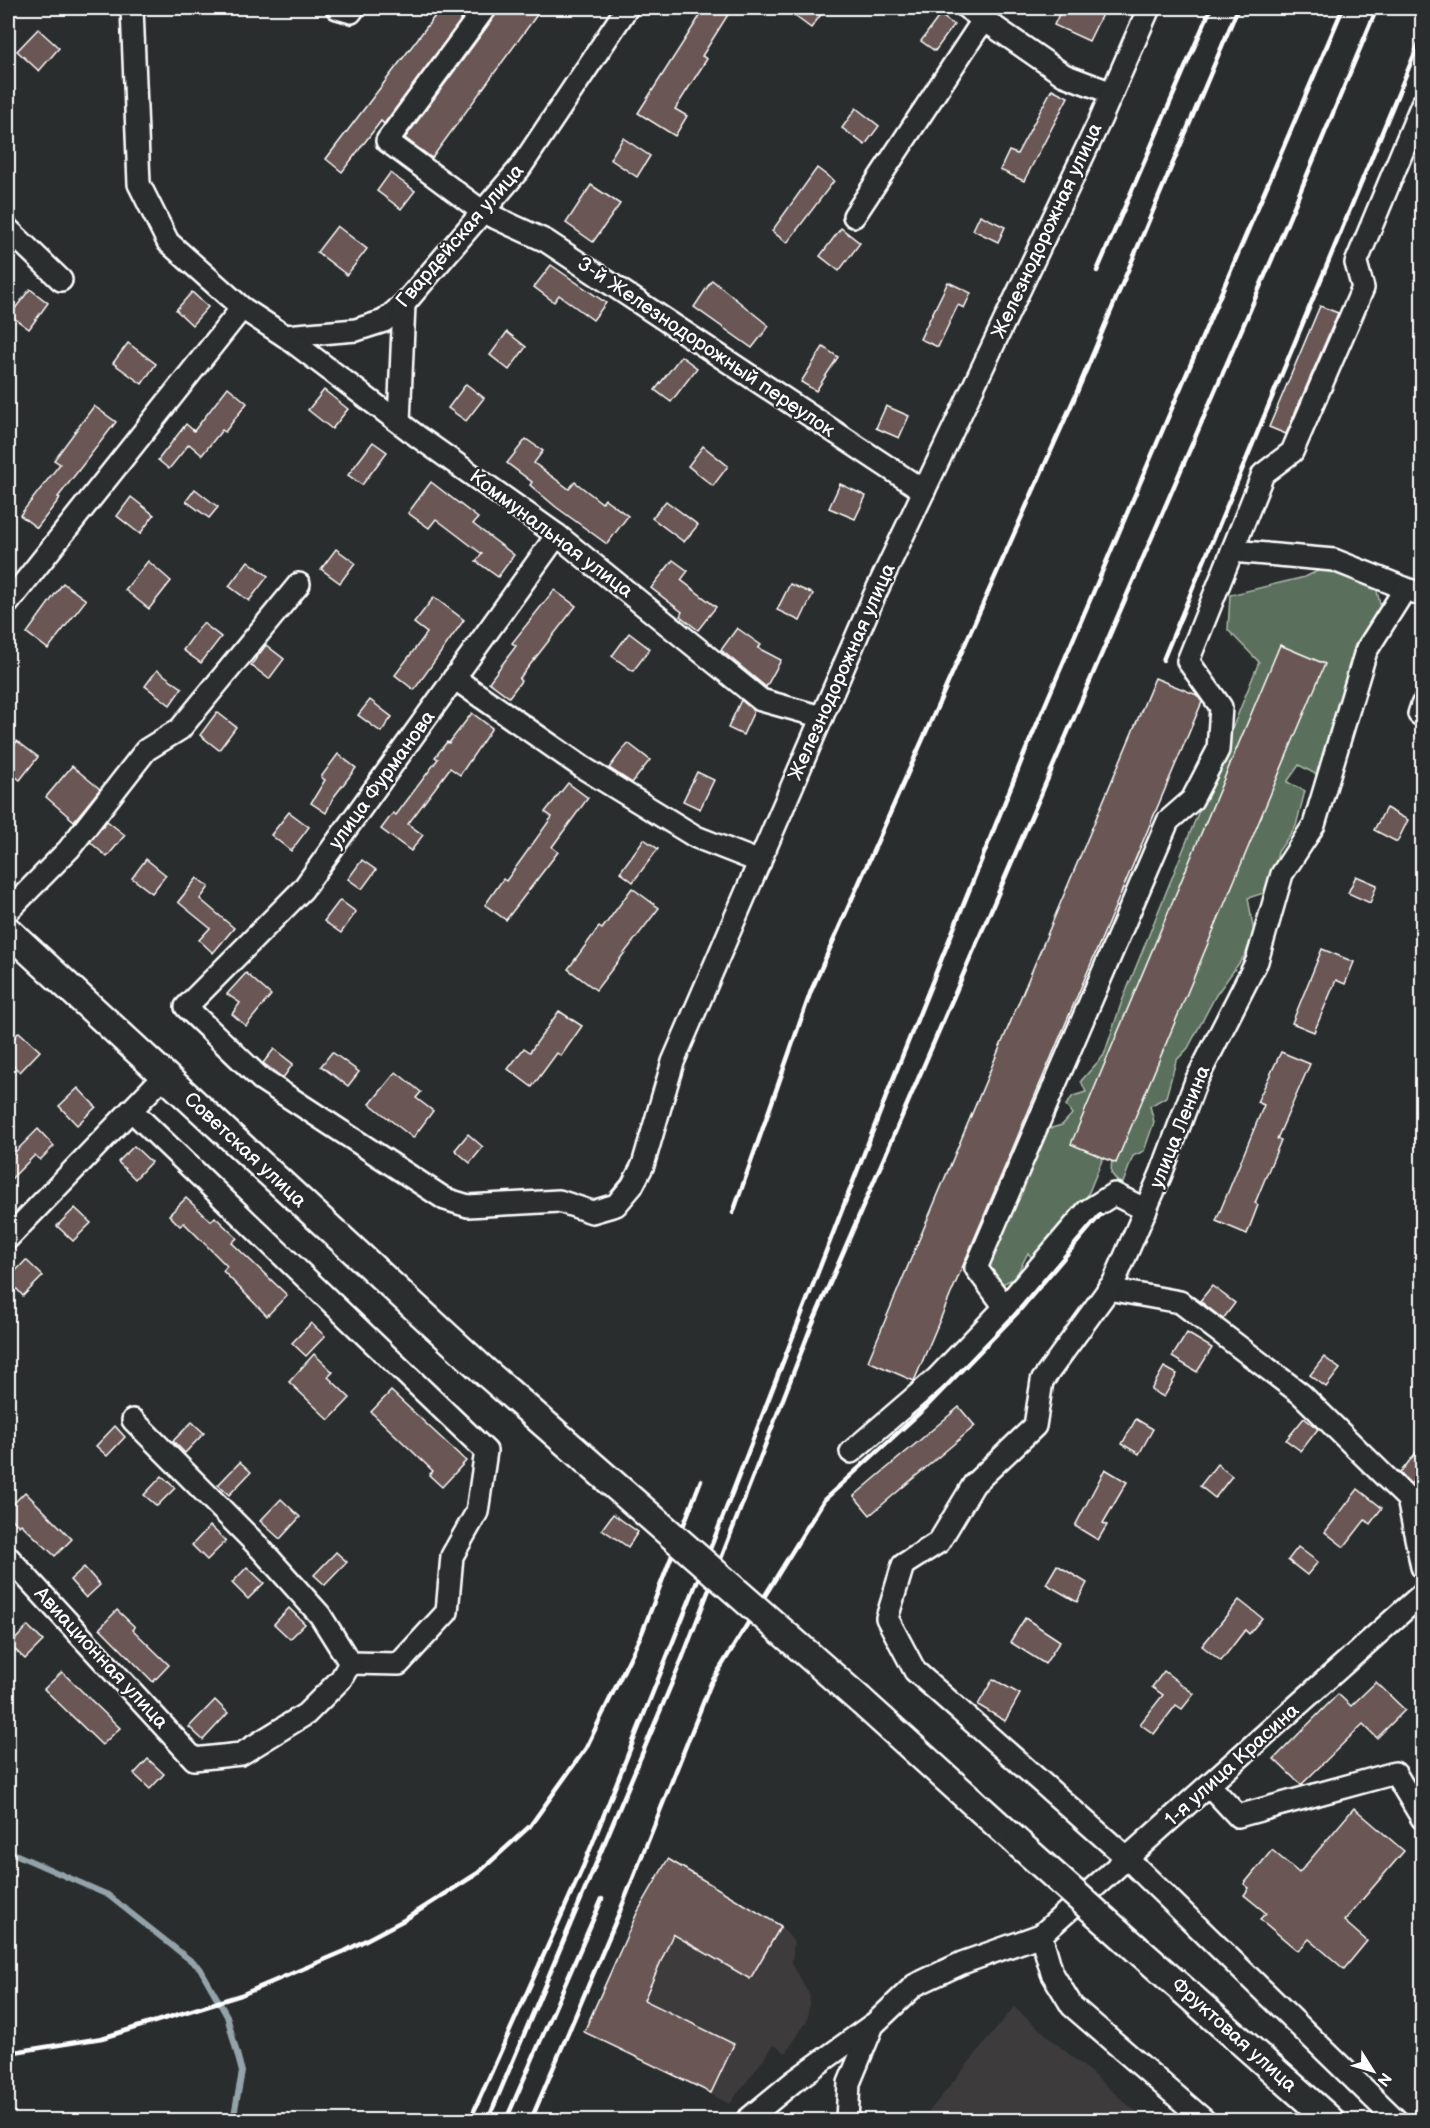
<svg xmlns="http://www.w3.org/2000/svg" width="1430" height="2128" viewBox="0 0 1430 2128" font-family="'Balsamiq Sans',sans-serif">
<rect width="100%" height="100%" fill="#2a2d2e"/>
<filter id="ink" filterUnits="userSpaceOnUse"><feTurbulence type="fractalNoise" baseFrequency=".0167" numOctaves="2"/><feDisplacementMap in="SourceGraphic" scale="12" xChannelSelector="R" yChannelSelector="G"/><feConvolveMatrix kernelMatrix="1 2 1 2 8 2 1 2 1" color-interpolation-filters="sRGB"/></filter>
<g filter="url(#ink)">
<!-- built -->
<g fill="#3d3a3a">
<polygon points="668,1859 781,1926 794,1942 792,1963 810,1996 807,2021 786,2053 774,2045 730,2104 584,2032 637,1913"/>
<polygon points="1014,2007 1146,2120 922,2120"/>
</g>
<!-- green -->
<polygon fill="#5a705b" stroke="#acb8ad" stroke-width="1.5" points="1330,565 1375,582 1381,608 1357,642 1336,729 1317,775 1299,765 1287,782 1305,791 1296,826 1278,852 1270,891 1248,898 1254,932 1245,955 1216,995 1188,1048 1176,1061 1166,1097 1150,1106 1154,1122 1144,1151 1133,1156 1123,1183 1118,1182 1111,1173 1112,1155 1105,1153 1084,1204 1035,1262 1028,1253 1015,1278 996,1287 976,1263 1041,1131 1062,1125 1072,1114 1066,1105 1073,1096 1086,1092 1081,1081 1104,1055 1121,1004 1259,662 1228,630 1230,595 1305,577"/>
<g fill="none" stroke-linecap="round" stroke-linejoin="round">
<!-- stream -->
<polyline stroke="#93a3a9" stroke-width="6" points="8,1851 108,1895 200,1968 227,2016 242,2072 233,2120"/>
</g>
<!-- building -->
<g fill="#695755" stroke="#fff" stroke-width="1.5">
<polygon points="441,8 470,8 384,124 381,121 342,172 326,159"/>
<polygon points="497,8 542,8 432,158 405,138 495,16"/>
<polygon points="705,8 721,8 729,13 702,56 707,59 675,109 687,116 675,136 638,113"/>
<polygon points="784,8 826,8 811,28"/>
<polygon points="1062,8 1105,8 1089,41 1054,25"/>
<polygon points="940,15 954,25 935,51 921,41"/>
<polygon points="38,29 59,48 39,71 17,51"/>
<polygon points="1052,89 1068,97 1024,181 1000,170 1009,151 1017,154"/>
<polygon points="856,108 879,126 865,145 842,128"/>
<polygon points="623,138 650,156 637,177 610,159"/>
<polygon points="817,168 834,181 787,243 772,231"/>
<polygon points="390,173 415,191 401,209 377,191"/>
<polygon points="591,185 620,204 593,242 566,223"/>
<polygon points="980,215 1005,227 998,242 973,230"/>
<polygon points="337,226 367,249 347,275 317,252"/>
<polygon points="841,228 860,243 839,271 820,256"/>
<polygon points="551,265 606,303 593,320 559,295 554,302 534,287"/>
<polygon points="712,280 769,326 752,348 694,307"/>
<polygon points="948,282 971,293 964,308 958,305 938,347 920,339"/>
<polygon points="30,289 48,303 29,329 10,315"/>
<polygon points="192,292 208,307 192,325 176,310"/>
<polygon points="1320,306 1338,313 1286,434 1269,427"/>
<polygon points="507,332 526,347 509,370 490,355"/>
<polygon points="128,343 156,364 142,384 113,363"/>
<polygon points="823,347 838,357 816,391 801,382"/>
<polygon points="681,356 697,368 671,402 655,390"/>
<polygon points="466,384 484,398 466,421 448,408"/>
<polygon points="228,387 247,403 225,432 222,430 202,455 189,444 169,469 158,460 186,424 194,431"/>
<polygon points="324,390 348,409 332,429 308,410"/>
<polygon points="94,406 116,422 58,497 60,498 37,528 20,515 60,464 54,460"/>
<polygon points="886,406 909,416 899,438 876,428"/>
<polygon points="526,439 543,451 534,463 569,489 575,482 602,503 605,499 628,516 607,544 556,507 530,485 532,482 507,463"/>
<polygon points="373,442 387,452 362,485 348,475"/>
<polygon points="703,446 728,466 713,486 688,466"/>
<polygon points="431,482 478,518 473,524 514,555 498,577 476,561 482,554 436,519 429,528 408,513"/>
<polygon points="840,484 866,496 855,519 829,508"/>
<polygon points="195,489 218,507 209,518 186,501"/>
<polygon points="131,497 154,515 140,534 117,516"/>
<polygon points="666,501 698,525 684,542 652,518"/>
<polygon points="336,549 355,563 340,583 321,569"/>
<polygon points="673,560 688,571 681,580 716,607 698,630 680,616 682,612 651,588"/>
<polygon points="148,561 171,581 149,609 125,590"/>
<polygon points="248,561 268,576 249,601 229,586"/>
<polygon points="63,583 86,600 48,649 27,633"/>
<polygon points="790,584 813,594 800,621 777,610"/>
<polygon points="554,590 576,606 519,679 521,681 509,697 489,682 516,646 512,643"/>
<polygon points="434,597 464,620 414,690 395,675 427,633 414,623"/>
<polygon points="203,623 221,637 201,663 183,650"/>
<polygon points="737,628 761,645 758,648 781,660 766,687 721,650"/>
<polygon points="629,633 650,649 633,671 612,656"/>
<polygon points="266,645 284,659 269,679 251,665"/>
<polygon points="1280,645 1325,664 1116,1163 1071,1144"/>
<polygon points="157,670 182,688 170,705 145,686"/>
<polygon points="1155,678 1197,695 1202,702 914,1381 868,1361"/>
<polygon points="370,700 392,717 381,732 358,715"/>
<polygon points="741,700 754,711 743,735 728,728"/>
<polygon points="217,712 236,727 219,750 200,735"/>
<polygon points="472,713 492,728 460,775 450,768 408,824 423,835 411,851 381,829 393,813 396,815 438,759 435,757 447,742 449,743"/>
<polygon points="17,741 38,757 20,780 8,771 8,754"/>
<polygon points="628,743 650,760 632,783 609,768"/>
<polygon points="338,754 356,768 333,798 326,813 311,803 325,780 321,777"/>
<polygon points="72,766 100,789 74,821 46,797"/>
<polygon points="697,772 714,780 700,809 683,801"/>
<polygon points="568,783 588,798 552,847 558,852 506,920 485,905 503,879 506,881 552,817 545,812"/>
<polygon points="1386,808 1408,820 1397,842 1374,830"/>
<polygon points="289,812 309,827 291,851 271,835"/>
<polygon points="107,821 125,835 107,857 90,842"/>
<polygon points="644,839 658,849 633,882 620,872"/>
<polygon points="146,859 166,875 152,893 132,878"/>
<polygon points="362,860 376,870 362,889 348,879"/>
<polygon points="1356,876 1377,885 1370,903 1348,893"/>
<polygon points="197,878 209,887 200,899 234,928 213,953 199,940 210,928 178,902"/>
<polygon points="632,888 659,908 596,990 568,969 599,927 602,929"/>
<polygon points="340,900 356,912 341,933 324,921"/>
<polygon points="1322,949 1354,962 1345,984 1336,980 1314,1032 1292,1023"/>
<polygon points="246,973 271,995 246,1026 232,1014 240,1003 227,994"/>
<polygon points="559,1011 582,1026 561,1056 557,1053 532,1087 508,1069 524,1048 530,1052"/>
<polygon points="19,1032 40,1051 20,1072 8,1061 8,1045"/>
<polygon points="274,1049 293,1064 283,1078 263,1063"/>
<polygon points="332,1052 359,1072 348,1086 321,1066"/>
<polygon points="1281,1052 1310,1064 1277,1139 1281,1140 1255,1203 1258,1205 1247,1234 1216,1221 1264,1105 1257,1102"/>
<polygon points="396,1072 421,1092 416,1098 433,1111 413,1138 370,1104"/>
<polygon points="78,1088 96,1107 77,1125 59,1106"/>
<polygon points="38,1129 54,1146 40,1160 35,1155 8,1182 8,1159"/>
<polygon points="468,1134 483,1147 470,1163 455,1150"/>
<polygon points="134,1146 151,1162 135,1179 118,1162"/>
<polygon points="186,1198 211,1221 215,1217 237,1238 232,1243 287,1295 267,1316 223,1271 227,1266 184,1223 180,1226 169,1215"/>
<polygon points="75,1208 91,1223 73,1241 57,1226"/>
<polygon points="26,1260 43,1276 23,1296 8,1279"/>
<polygon points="1212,1286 1235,1303 1223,1319 1200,1301"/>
<polygon points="311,1323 325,1336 306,1356 292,1343"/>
<polygon points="1187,1333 1212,1348 1197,1372 1172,1357"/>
<polygon points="314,1354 333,1372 328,1377 350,1398 329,1420 289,1382"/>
<polygon points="1324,1357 1340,1369 1326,1387 1310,1375"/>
<polygon points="1164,1367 1177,1374 1164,1397 1151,1390"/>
<polygon points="391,1391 466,1461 442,1487 429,1475 433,1471 371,1412"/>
<polygon points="959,1407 975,1426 870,1515 854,1496"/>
<polygon points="1304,1418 1318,1429 1301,1451 1286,1440"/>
<polygon points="1136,1419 1153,1429 1139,1454 1122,1444"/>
<polygon points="192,1422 204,1433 185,1453 173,1441"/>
<polygon points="115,1426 125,1437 107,1456 96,1446"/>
<polygon points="1422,1445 1422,1470 1411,1484 1400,1473"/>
<polygon points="240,1462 251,1472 229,1495 218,1485"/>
<polygon points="1217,1464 1232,1476 1215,1498 1200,1486"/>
<polygon points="1105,1469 1127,1482 1103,1523 1107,1525 1098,1540 1075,1526"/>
<polygon points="162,1476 175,1488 157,1506 144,1495"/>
<polygon points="1358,1489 1382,1508 1370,1524 1365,1520 1344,1547 1325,1532"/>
<polygon points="25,1492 72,1539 55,1556 21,1524 19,1526 8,1515 8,1509"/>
<polygon points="281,1499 300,1517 280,1539 260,1521"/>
<polygon points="613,1514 638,1532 628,1547 602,1529"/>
<polygon points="210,1526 226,1541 207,1560 192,1545"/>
<polygon points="1298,1547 1318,1562 1307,1575 1288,1560"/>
<polygon points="336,1552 347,1562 325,1585 314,1575"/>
<polygon points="1057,1565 1087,1583 1077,1602 1046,1584"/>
<polygon points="84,1567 100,1585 86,1598 70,1580"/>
<polygon points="247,1567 264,1583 248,1599 232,1583"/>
<polygon points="1239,1600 1262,1618 1249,1634 1245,1630 1221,1661 1202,1646"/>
<polygon points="289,1608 305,1624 290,1639 274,1624"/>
<polygon points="117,1610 135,1627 133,1630 169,1665 153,1682 100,1628"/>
<polygon points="1025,1618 1060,1641 1045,1664 1010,1642"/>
<polygon points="28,1626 43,1641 25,1659 10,1645"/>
<polygon points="1164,1671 1194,1694 1182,1709 1176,1705 1154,1734 1140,1724 1163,1695 1152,1687"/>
<polygon points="62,1672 120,1728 102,1745 44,1689"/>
<polygon points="993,1679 1020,1694 1005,1721 978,1705"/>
<polygon points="1376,1682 1405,1710 1377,1738 1363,1724 1301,1785 1274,1759 1338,1694 1351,1706"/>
<polygon points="215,1700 228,1713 203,1740 189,1727"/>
<polygon points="148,1759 164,1774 150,1789 134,1774"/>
<polygon points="1354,1808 1404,1851 1344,1921 1367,1941 1344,1969 1309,1939 1298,1951 1260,1919 1266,1913 1244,1895 1249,1888 1244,1884 1272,1850 1299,1873"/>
<polygon points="668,1859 781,1926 750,1979 673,1934 644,2000 734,2044 711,2093 584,2032 637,1913"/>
</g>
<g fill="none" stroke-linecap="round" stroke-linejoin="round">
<!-- minor casing -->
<g stroke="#fff" stroke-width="26">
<g id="minor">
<polyline points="132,8 139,184 168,242 242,308"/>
<polyline points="337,8 351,12 354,8"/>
<polyline points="485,8 387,141 483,212 546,241 924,491"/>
<polyline points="967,8 1064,75 1112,93"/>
<polyline points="854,216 984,19"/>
<polyline points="8,229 61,280"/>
<polyline points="285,336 356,330 384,321 404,304 520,168 627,8"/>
<polyline points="399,422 404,304"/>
<polyline points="557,535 303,889 186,1007 261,1079 445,1199 468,1206 559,1201 592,1212 616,1205 632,1186 643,1165 673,1062 875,594 1100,120 1149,8"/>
<polyline points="1232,551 1334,560 1422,595"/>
<polyline points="8,603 242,308 285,336 417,436 557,535 761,700 822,717"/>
<polyline points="454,678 582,767 696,837 760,862"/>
<polyline points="1419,714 1422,705"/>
<polyline points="8,911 69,849 146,750 180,729 299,584"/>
<polyline points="131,1110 486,1451 477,1512 452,1556 447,1612 399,1664 350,1663"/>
<polyline points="8,1238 164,1076"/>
<polyline points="1108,1289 1180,1302 1301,1394 1408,1499 1422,1567"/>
<polyline points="1005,1307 976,1268 1168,821 1192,800 1218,750 1221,707 1188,661 1263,474 1292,452 1363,288 1356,263 1422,104"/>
<polyline points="851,1452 937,1378 1005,1307 1087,1211 1114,1194 1146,1210"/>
<polyline points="8,1557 194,1759 241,1754 306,1714 341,1679 350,1663 320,1615 260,1548 133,1420"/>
<polyline points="1209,1785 1238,1816 1395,1773 1422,1818"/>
<polyline points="1041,1935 1052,1973 1072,2006 1204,2120"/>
<polyline points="747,2120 793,2082 872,2025"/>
<polyline points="847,2120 849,2083 873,2025 915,1985 962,1963 1041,1935 1422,1594"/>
<polyline points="1396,2120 1127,1858 915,1671 887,1618 903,1565 939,1542 974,1484 1035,1426 1042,1381 1114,1282 1161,1174 1196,1081 1257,961 1282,874 1314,825 1366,651 1405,589"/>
</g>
</g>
<!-- major casing -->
<g stroke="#fff" stroke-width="32">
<g id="major">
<polyline points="8,931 482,1369"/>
<polyline points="860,1700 1019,1844"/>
<polyline points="1138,1950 1330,2120"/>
</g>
</g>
<!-- minor -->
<use href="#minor" stroke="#2a2d2e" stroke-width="21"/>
<!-- major -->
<use href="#major" stroke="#2a2d2e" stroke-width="27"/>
<!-- rail -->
<g stroke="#fff" stroke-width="4.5">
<polyline points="1097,271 1211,8"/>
<polyline points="1163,660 1422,36"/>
<polyline points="733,1213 811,991 1074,399 1238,8"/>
<polyline points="8,2053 102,2038 241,1995 345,1951 404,1920 478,1873 530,1826 586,1748 642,1633 701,1480"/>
<polyline points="470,2120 583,1867 722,1519 891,1084 1025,752 1343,8"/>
<polyline points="488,2120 682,1659 811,1327 1272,259 1377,8"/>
<polyline points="506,2120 602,1899"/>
<polyline points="531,2120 620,1911 711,1683 824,1500 926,1407 1018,1312 1100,1215"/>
</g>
<!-- major-bridge casing -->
<g stroke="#fff" stroke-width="32" stroke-linecap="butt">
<g id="major-bridge">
<polyline points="482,1369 860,1700"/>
<polyline points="1019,1844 1138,1950"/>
</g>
</g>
<!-- major-bridge -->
<use href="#major-bridge" stroke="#2a2d2e" stroke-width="27"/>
</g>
</g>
<g text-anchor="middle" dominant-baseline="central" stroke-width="4.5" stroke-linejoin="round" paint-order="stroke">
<!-- street labels -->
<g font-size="20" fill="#fff" stroke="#2a2d2e">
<text transform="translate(1047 231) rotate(-65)">Железнодорожная улица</text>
<text transform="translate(460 236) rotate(-49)">Гвардейская улица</text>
<text transform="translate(706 347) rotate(34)">3-й Железнодорожный переулок</text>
<text transform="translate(551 534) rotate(37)">Коммунальная улица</text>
<text transform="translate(842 672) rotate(-66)">Железнодорожная улица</text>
<text transform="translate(382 780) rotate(-54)">улица Фурманова</text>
<text transform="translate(1180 1127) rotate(-68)">улица Ленина</text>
<text transform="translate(245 1150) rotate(43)">Советская улица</text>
<text transform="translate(101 1658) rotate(47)">Авиационная улица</text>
<text transform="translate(1232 1765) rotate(-42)">1-я улица Красина</text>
<text transform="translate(1234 2035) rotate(42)">Фруктовая улица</text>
</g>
</g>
<!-- margin -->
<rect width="1430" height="2128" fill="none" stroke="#2a2d2e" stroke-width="30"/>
<rect x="15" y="15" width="1400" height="2098" fill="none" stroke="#fff" stroke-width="2" filter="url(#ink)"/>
<!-- north arrow -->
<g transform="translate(1373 2071) rotate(127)" stroke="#2a2d2e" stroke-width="4.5" paint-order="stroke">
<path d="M0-4.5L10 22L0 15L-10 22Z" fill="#ffffff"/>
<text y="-9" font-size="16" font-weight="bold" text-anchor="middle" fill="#ffffff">N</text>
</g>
</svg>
